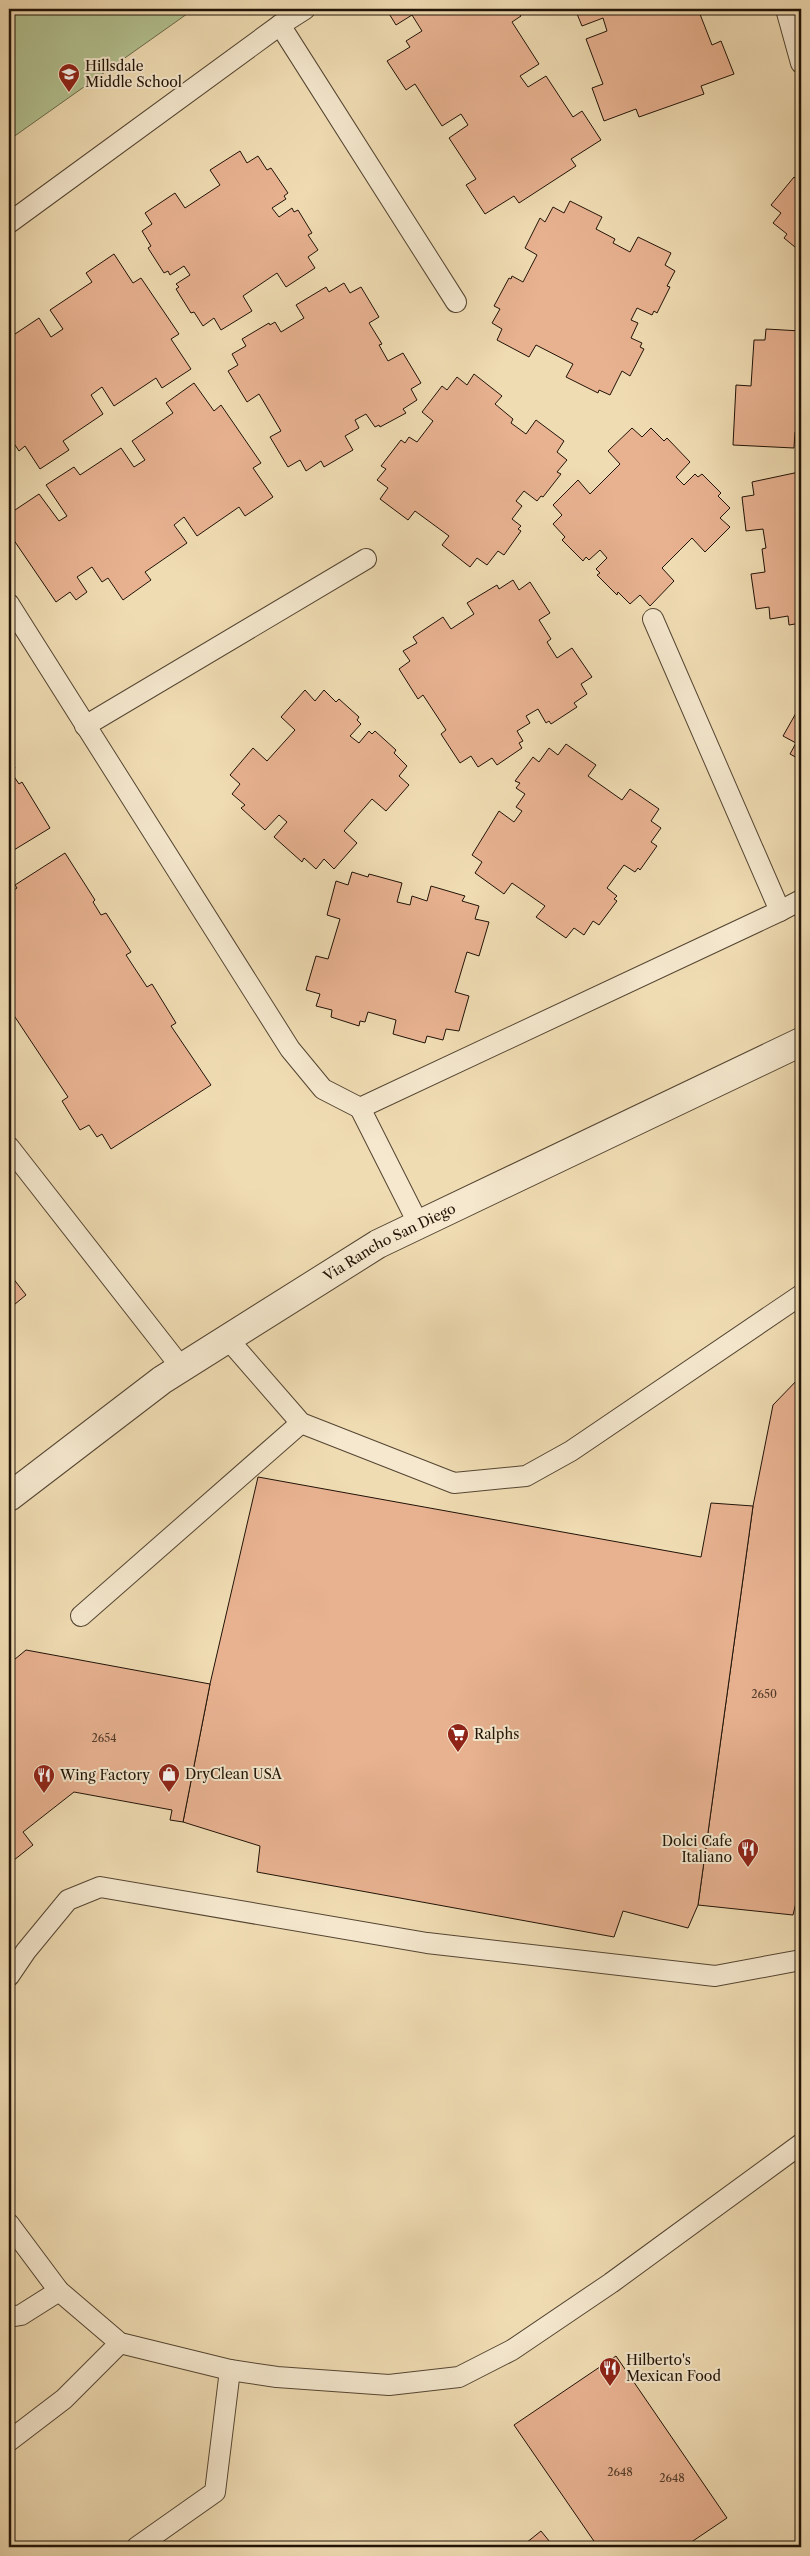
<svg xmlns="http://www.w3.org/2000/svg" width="810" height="2556" viewBox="0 0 810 2556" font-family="'Libre Caslon Text',serif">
<rect width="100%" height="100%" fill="#f0dcb3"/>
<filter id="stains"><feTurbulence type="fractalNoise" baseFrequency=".004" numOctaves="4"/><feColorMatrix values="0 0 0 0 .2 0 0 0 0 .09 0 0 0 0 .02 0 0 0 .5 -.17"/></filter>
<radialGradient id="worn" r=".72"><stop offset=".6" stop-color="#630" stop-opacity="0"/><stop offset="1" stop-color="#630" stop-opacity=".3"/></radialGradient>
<!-- green -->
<polygon fill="#b3c291" stroke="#6a6a4c" points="9,9 194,9 9,140"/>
<!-- building -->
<g fill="#e8b291" stroke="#201307">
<polygon points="393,9 516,9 521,16 512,22 539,64 520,76 528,87 546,76 573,117 582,111 601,140 571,159 576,166 519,203 514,196 485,214 466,185 476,179 449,138 468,125 461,114 442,126 415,84 406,90 387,61 410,47 406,41 422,31 412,15 396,25 388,12"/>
<polygon points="575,9 698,9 712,45 721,41 734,74 701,86 704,94 639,117 636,109 604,121 592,88 603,84 586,39 607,31 603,18 582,26"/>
<polygon points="240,151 247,163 258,156 267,170 271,168 288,193 284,196 286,199 272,208 279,217 292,208 294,212 298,210 312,233 308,235 318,250 308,257 315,268 286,287 277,273 243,296 252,311 221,330 214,318 203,326 194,312 191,313 176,289 179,287 176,284 190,275 184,266 170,275 168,271 164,273 148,248 151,246 142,231 152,224 145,213 175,193 185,208 220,185 210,170"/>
<polygon points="794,177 801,183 801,252 784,238 787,234 773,223 781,213 771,205"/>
<polygon points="570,201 602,217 596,229 615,239 613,243 630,252 638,237 671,253 665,265 675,271 667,286 670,287 657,313 654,311 652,315 637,308 631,320 638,323 631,338 642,343 640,347 644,349 630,376 622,371 610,395 599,390 598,393 566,377 573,364 536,345 529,357 497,340 502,329 492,323 500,309 494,306 509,278 511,279 512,276 523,282 537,255 525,248 540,218 545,222 553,207 564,213"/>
<polygon points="114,254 133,283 141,278 179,334 171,339 191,369 162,388 156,378 114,406 102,387 91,395 103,414 63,441 69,450 40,469 25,446 19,451 9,436 9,338 39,318 51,337 63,329 50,310 92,282 86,273"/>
<polygon points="344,283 350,293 361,287 379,317 369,323 382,344 379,345 388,361 403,353 421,383 411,389 417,400 403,409 406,413 380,427 379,425 375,427 366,414 355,420 359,428 345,436 353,450 324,467 321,461 306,471 300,460 288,467 270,437 281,431 259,394 247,402 228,371 238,365 232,354 246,346 242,339 269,323 270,325 275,322 281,332 304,318 296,305 326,287 329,292"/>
<polygon points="766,329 801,331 801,433 795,432 794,448 733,445 736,385 751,386 754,340 765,340"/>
<polygon points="474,374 502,396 495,404 513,419 511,423 526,434 536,420 564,441 557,452 567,460 557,472 561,474 543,497 541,496 537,501 524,491 516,501 522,506 512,519 521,526 518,529 521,531 504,555 498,551 487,565 477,558 470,567 442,545 449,536 415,511 408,520 380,499 388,488 377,480 386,469 381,466 401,440 405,443 409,437 417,442 433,421 422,412 442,386 447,390 457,377 467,385"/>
<polygon points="194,383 214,411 221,405 261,463 253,468 273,497 245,516 239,507 197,536 184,517 174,525 187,543 145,572 151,580 123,600 108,578 102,582 92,567 77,577 87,592 76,600 70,592 56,602 9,533 9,514 39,494 59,521 67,516 46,485 74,467 80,475 121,448 134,467 145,460 132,441 173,413 166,403"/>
<polygon points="632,428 642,437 651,428 664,441 667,438 690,462 676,477 684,485 695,474 698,477 702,474 721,493 718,496 730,508 720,518 730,527 705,552 692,538 662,568 674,581 650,606 640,595 630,604 618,592 617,595 597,575 600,573 596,569 607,558 600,550 589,560 586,557 583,561 562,540 565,537 553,524 562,515 553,505 578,480 590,494 620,464 608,451"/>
<polygon points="799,472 801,476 801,623 789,625 788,616 770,619 769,607 756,609 751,574 765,572 762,549 766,548 763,529 746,531 742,497 754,495 752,482"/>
<polygon points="513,580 519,590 530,582 550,613 539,620 551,639 547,642 557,658 572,648 592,677 581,684 587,694 574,703 577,707 551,724 549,721 546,723 538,709 526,716 530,723 517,731 523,741 519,743 522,748 497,765 492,758 478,767 471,756 460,763 441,734 446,730 423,695 418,699 399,669 410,661 403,651 417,643 413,637 443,617 451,629 474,614 467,603 497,585 499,589"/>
<polygon points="305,690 315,701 324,690 336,702 339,699 359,717 357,720 361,724 350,736 359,743 369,731 372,734 375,731 396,750 394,753 407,766 399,776 409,785 386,811 372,799 344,831 357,843 334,869 324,859 316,869 304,858 302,862 274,837 287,822 279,815 265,830 241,808 245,805 232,794 240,784 230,775 253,748 267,761 295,730 281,717"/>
<polygon points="800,706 801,707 801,760 790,754 796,743 783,736"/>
<polygon points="566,744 596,765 588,776 622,800 630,789 659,809 651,821 661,828 651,842 657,846 640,870 638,868 635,872 624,865 607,888 617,896 614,899 617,901 599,925 593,921 584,935 574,928 566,938 536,917 545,906 512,883 504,894 475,873 482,862 472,855 499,811 514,822 522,811 516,807 525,794 516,788 520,783 515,781 533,757 539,762 549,748 558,755"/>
<polygon points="9,757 15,768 11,772 19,784 22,782 50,828 9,853"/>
<polygon points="65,853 95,900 93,902 101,915 106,913 131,952 126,955 147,987 152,984 176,1023 171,1026 211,1085 111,1149 102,1134 97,1137 89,1125 80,1130 62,1101 68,1097 9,1008 9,889 11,892 17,888 15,885"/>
<polygon points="352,872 368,877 369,874 402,883 397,902 410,905 412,896 427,901 431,886 465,896 462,901 479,906 475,919 489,922 479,956 467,952 455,992 469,996 459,1031 446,1029 443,1040 427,1036 425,1043 393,1034 396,1020 368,1012 365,1022 360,1021 359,1026 331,1017 332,1010 316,1006 320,994 306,990 316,956 328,959 340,919 327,915 336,881 348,885"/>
<polygon points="9,1273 26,1295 9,1309"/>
<polygon points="801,1376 801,1882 793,1915 698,1905 753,1506 773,1405"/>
<polygon points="258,1477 701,1557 711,1503 753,1506 698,1905 688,1928 623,1911 614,1937 257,1872 260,1846 183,1822 210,1684"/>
<polygon points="26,1650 210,1684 183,1822 170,1820 172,1810 74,1792 23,1832 33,1845 9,1864 9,1664"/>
<polygon points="616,2356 727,2518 684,2547 598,2547 514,2425"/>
<polygon points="541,2531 554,2547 521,2547"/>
</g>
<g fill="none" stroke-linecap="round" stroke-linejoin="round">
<!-- service casing -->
<g stroke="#544532" stroke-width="22">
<g id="service">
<polyline points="305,9 280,25 456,302"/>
<polyline points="786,9 801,63"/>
<polyline points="9,223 280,25"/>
<polyline points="9,604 290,1049 323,1089 360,1108"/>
<polyline points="85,726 366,559"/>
<polyline points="780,911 801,900"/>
<polyline points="9,1147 181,1367"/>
<polyline points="419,1225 360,1108 780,911 653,619"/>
<polyline points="227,1338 301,1423 454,1483 526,1476 571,1451 801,1295"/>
<polyline points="81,1616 301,1423"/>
<polyline points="9,1976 26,1951 68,1900 100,1887 427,1943 715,1976 801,1960"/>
<polyline points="9,2224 59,2291 120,2343 230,2370 277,2377 389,2385 459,2377 512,2350 611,2283 801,2144"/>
<polyline points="9,2317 21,2315 59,2291"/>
<polyline points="9,2441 64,2399 120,2343"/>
<polyline points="137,2547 215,2492 230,2370"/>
</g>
</g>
<!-- tertiary casing -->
<g stroke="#544532" stroke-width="30">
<g id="tertiary">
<path id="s1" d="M 9,1497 L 162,1380 L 378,1244 L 801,1042"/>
</g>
</g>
<!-- service -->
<use href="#service" stroke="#f5e8ce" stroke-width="20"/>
<!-- tertiary -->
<use href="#tertiary" stroke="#f5e8ce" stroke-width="28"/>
</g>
<!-- icons -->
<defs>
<g id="school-pin" transform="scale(1.125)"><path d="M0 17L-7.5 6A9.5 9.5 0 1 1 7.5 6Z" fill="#8f2418" stroke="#f5e8ce"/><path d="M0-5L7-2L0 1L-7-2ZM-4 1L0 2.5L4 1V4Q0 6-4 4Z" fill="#fff"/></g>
<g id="supermarket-pin" transform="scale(1.125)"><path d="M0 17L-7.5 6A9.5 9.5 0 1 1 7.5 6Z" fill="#8f2418" stroke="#f5e8ce"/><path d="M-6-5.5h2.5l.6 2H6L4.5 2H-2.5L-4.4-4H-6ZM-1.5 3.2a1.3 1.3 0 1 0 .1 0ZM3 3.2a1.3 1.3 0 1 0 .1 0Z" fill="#fff"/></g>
<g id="shop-pin" transform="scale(1.125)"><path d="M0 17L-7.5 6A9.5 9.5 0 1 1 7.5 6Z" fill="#8f2418" stroke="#f5e8ce"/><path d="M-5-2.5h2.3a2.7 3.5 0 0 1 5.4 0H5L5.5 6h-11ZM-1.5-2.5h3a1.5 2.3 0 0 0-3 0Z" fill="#fff"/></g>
<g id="restaurant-pin" transform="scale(1.125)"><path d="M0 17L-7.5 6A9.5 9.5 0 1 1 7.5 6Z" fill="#8f2418" stroke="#f5e8ce"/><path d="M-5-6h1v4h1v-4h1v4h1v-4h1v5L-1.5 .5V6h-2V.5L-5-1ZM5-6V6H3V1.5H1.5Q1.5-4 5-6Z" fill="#fff"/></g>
</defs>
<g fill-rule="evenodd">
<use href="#school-pin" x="69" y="74"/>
<use href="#supermarket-pin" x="458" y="1734"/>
<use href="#shop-pin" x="169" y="1774"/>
<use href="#restaurant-pin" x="44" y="1775"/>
<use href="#restaurant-pin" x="748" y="1849"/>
<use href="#restaurant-pin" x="610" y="2368"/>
</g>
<g text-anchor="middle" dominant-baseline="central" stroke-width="4" stroke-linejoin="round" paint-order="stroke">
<!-- number labels -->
<g font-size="11" fill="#523b2a">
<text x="764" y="1694">2650</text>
<text x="104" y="1738">2654</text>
<text x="620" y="2472">2648</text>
<text x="672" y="2478">2648</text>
</g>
<!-- poi labels -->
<g font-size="14" fill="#201307" stroke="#f5e8ce" text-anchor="start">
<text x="85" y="66">Hillsdale<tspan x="85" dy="16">Middle School</tspan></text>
<text x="474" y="1734">Ralphs</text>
<text x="185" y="1774">DryClean USA</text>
<text x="60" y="1775">Wing Factory</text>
<text x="732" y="1841" text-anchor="end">Dolci Cafe<tspan x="732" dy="16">Italiano</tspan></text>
<text x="626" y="2360">Hilberto's<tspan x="626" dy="16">Mexican Food</tspan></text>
</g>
<!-- street labels -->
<g font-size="14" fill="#201307" stroke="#f5e8ce">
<text stroke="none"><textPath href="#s1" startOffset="459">Via Rancho San Diego</textPath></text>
</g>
</g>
<!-- margin -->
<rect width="810" height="2556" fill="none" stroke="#f0dcb3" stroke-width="30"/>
<rect x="10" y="10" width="790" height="2536" fill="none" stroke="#201307" stroke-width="2.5"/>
<rect x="15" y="15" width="780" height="2526" fill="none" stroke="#201307"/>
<rect width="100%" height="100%" filter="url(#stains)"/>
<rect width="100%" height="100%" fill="url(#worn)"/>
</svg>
